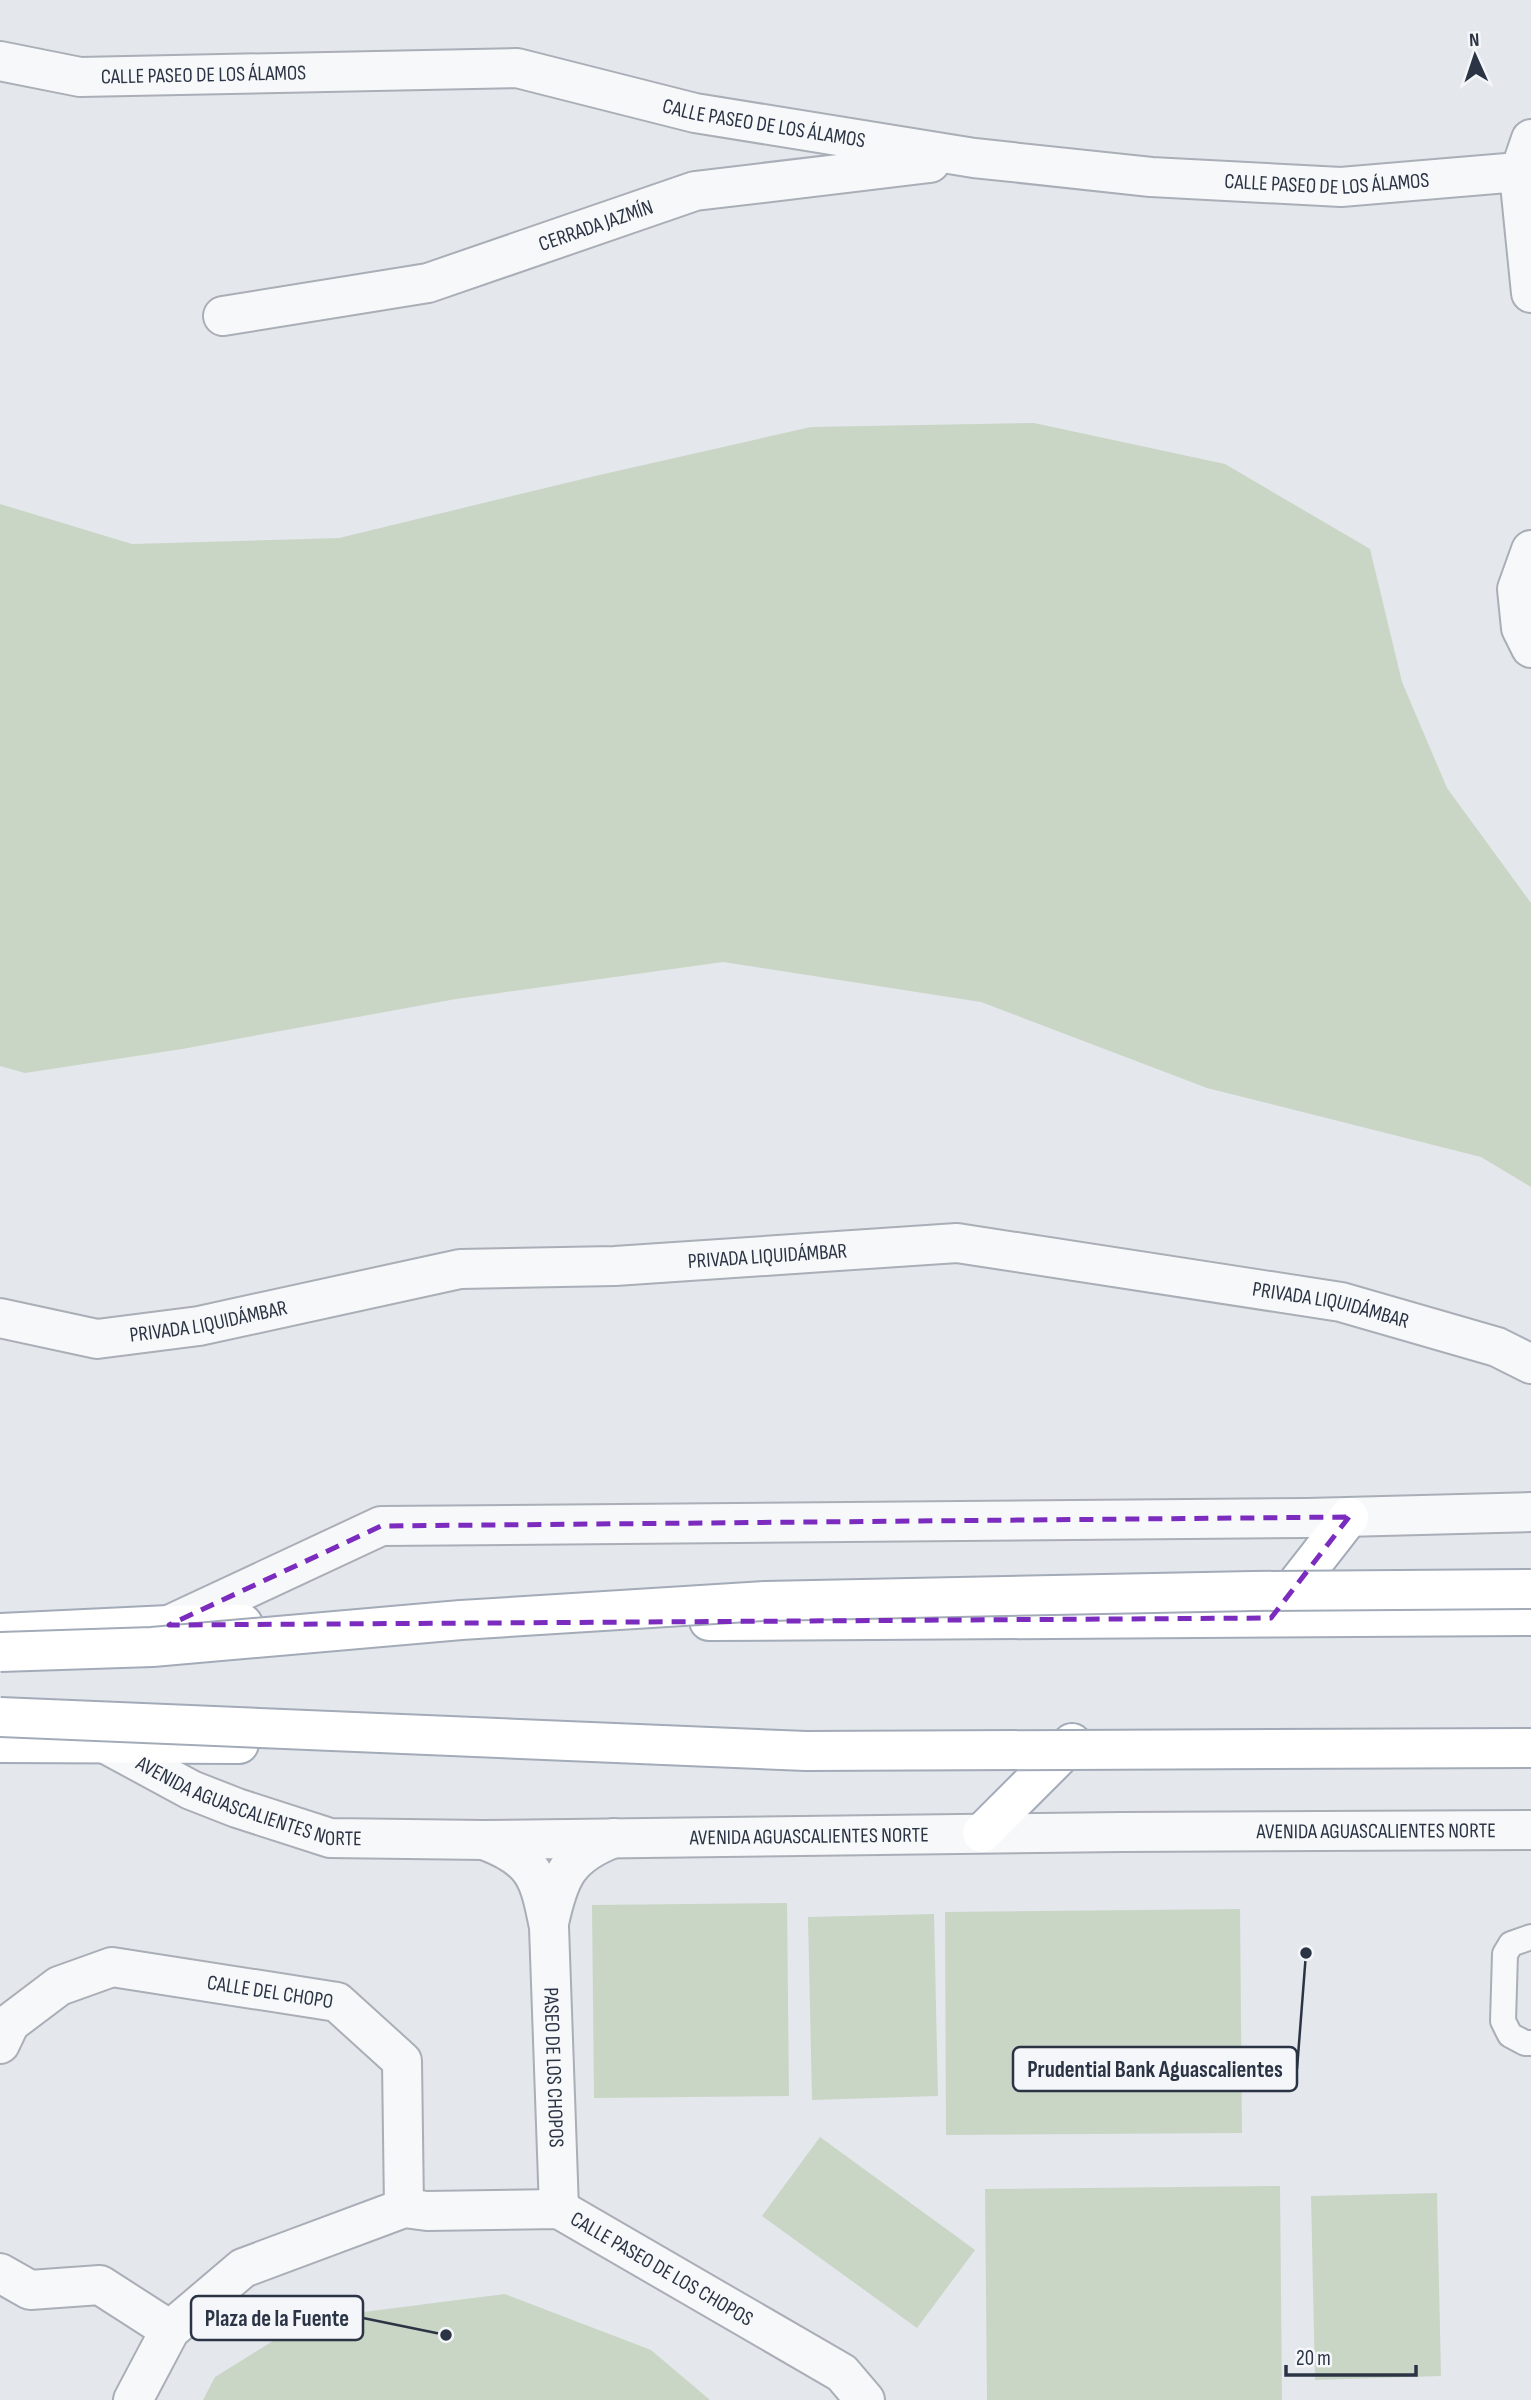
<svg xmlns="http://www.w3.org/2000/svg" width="1531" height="2400" viewBox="0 0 1531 2400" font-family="'Sofia Sans Condensed',sans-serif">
<rect width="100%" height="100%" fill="#e4e7ec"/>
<!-- green -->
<g fill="#c9d6c5">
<polygon points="1034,423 1225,464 1370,549 1402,682 1447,788 1531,903 1531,1187 1481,1157 1207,1088 981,1002 723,962 456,999 182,1049 25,1073 0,1066 0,504 132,544 339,538 595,476 811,427"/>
<polygon points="787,1903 789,2096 594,2098 592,1905"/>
<polygon points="1240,1909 1242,2133 946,2135 945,1912"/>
<polygon points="934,1914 938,2096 812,2100 808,1917"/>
<polygon points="820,2137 975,2250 917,2328 762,2216"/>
<polygon points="1280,2186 1282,2400 987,2400 985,2189"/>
<polygon points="1437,2193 1441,2376 1315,2380 1311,2196"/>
<polygon points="505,2294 651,2350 710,2400 203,2400 215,2377 308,2319"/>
</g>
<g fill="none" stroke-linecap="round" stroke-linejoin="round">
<!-- lane casing -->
<g stroke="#a9aeb7" stroke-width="28">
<polyline id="lane" points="1531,1937 1511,1944 1505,1954 1503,2021 1510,2035 1525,2043 1531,2043"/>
</g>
<!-- street casing -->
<g stroke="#a9aeb7" stroke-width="42">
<g id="street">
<path id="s1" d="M 0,61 L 80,77 L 517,68 L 695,113 L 974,158 L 1151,177 L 1341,187 L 1531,171"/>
<polyline points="1531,139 1519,174 1531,293"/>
<path id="s2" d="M 223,316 L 428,283 L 695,191 L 930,163"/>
<polyline points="1531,550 1517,589 1521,628 1531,648"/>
<path id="s3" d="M 0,1318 L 97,1339 L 199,1326 L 460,1269 L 615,1266 L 957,1243 L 1341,1302 L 1497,1347 L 1531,1364"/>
<polyline points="169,1625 381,1526 1307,1518 1531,1512"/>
<path id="s4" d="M 106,1744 L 191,1790 L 237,1808 L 330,1838 L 484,1840 L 1122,1832 L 1531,1830"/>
<path id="s5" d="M 484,1840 C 535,1859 539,1877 549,1927 L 559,2209"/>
<path d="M 549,1923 C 559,1877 567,1856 614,1838"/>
<path id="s6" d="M 0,2044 L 10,2023 L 59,1986 L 112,1967 L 337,2002 L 402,2061 L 404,2208"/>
<polyline points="0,2273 30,2290 100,2285 170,2330"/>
<path id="s7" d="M 133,2400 L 170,2330 L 243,2268 L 404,2208 L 427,2211 L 559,2209 L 842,2373 L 865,2400"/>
</g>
</g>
<!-- primary casing -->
<g stroke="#a3abb8" stroke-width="42">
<g id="primary">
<polyline points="1275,1612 1349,1517"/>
<polyline points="709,1621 1531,1616"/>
<polyline points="0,1633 169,1625 243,1624"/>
<polyline points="0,1743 239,1744"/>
<polyline points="982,1833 1072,1743"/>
</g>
</g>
<!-- lane -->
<use href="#lane" stroke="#f7f8fa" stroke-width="24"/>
<!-- street -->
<use href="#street" stroke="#f7f8fa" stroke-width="38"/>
<!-- primary -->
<use href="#primary" stroke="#fff" stroke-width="38"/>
<!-- primary-bridge casing -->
<g stroke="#a3abb8" stroke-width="42" stroke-linecap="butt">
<g id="primary-bridge">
<polyline points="0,1652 152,1647 461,1620 765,1601 1253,1591 1531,1589"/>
<polyline points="0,1717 806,1751 1531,1748"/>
</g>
</g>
<!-- primary-bridge -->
<use href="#primary-bridge" stroke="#fff" stroke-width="38"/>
</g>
<!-- marked area -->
<path fill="none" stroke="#7b2cbf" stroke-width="5" stroke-dasharray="14 9" stroke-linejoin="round" d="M 1349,1517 L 1271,1618 L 169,1625 L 381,1526 Z"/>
<g text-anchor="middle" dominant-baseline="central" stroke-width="5" stroke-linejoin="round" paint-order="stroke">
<!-- street labels -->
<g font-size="21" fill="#2b3445" stroke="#f4f6f9">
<text stroke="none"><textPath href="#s1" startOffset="205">CALLE PASEO DE LOS ÁLAMOS</textPath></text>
<text stroke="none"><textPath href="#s1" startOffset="772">CALLE PASEO DE LOS ÁLAMOS</textPath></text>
<text stroke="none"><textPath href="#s1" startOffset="1339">CALLE PASEO DE LOS ÁLAMOS</textPath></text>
<text stroke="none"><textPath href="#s2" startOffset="385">CERRADA JAZMÍN</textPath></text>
<text stroke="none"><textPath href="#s3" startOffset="777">PRIVADA LIQUIDÁMBAR</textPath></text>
<text stroke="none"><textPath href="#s3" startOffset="1346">PRIVADA LIQUIDÁMBAR</textPath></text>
<text stroke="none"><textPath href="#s3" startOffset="212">PRIVADA LIQUIDÁMBAR</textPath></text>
<text stroke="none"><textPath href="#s4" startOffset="156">AVENIDA AGUASCALIENTES NORTE</textPath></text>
<text stroke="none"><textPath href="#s4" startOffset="1290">AVENIDA AGUASCALIENTES NORTE</textPath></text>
<text stroke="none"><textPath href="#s4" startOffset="723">AVENIDA AGUASCALIENTES NORTE</textPath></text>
<text stroke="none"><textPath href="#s6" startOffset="301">CALLE DEL CHOPO</textPath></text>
<text stroke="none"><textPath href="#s5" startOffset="257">PASEO DE LOS CHOPOS</textPath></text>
<text stroke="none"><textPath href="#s7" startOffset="621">CALLE PASEO DE LOS CHOPOS</textPath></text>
</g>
</g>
<!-- callouts -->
<path fill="none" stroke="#2b3445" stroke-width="2.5" d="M1306 1953L1297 2069M446 2335L363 2318"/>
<g fill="#2b3445" stroke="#f4f6f9" stroke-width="2.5">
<circle cx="1306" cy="1953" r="7"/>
<circle cx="446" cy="2335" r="7"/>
</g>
<g fill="#f4f6f9" stroke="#2b3445" stroke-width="2.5">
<rect x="1013" y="2047" width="284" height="44" rx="7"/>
<rect x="191" y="2296" width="172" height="44" rx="7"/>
</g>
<g font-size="23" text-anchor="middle" font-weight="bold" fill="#2b3445">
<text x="1155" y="2077">Prudential Bank Aguascalientes</text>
<text x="277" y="2326">Plaza de la Fuente</text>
</g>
<!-- north arrow -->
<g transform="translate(1475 56) rotate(357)" stroke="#f4f6f9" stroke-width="5" paint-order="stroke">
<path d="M0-5L12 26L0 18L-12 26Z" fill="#2b3445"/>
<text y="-10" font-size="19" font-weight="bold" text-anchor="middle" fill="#2b3445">N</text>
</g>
<!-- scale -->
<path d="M1286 2365v10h130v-10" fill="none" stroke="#2b3445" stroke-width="3.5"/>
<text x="1296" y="2365" font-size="21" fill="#2b3445" stroke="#f4f6f9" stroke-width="5" paint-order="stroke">20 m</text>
</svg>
